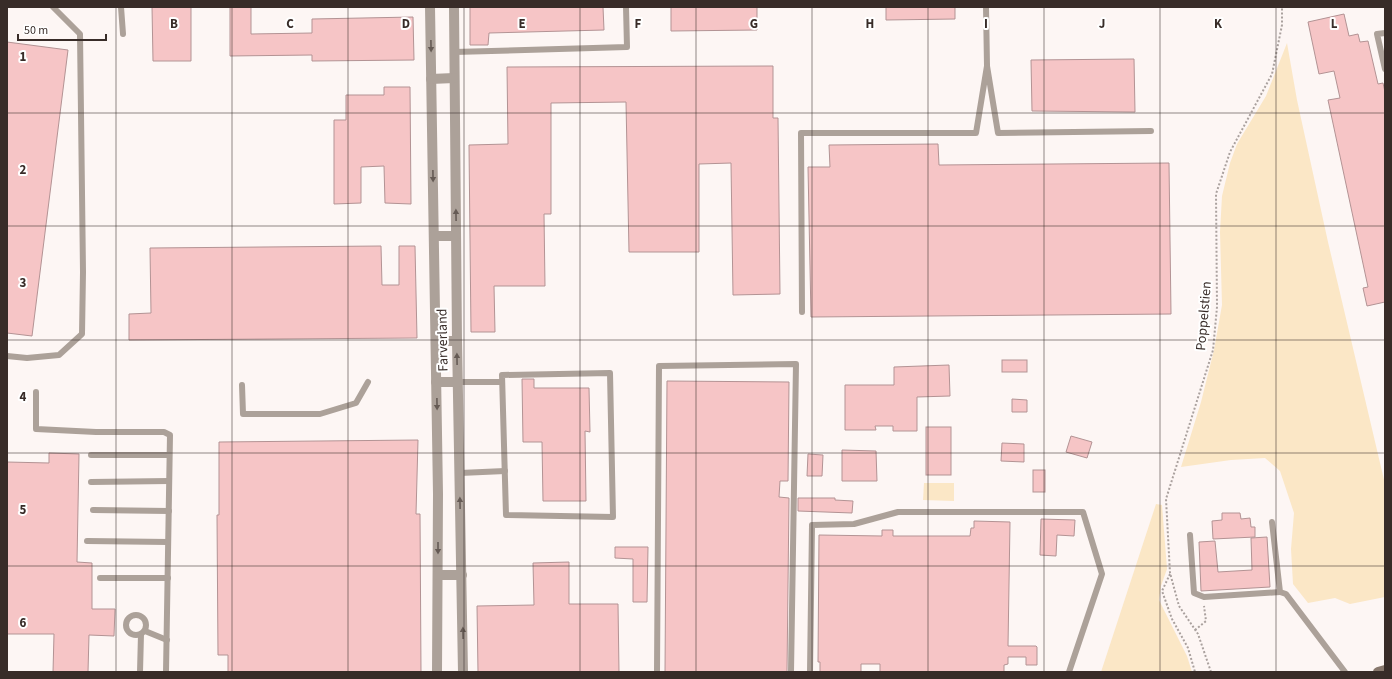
<svg xmlns="http://www.w3.org/2000/svg" width="1392" height="679" viewBox="0 0 1392 679" font-family="'Source Sans 3',sans-serif">
<rect width="100%" height="100%" fill="#fdf6f4"/>
<!-- green -->
<g fill="#fbe7c6">
<polygon points="1287,43 1297,100 1328,242 1385,484 1385,597 1350,604 1335,598 1308,603 1293,584 1291,549 1294,513 1280,471 1265,458 1231,460 1181,467 1201,402 1214,350 1222,305 1220,232 1222,196 1230,163 1237,144 1266,96"/>
<polygon points="924,483 954,483 954,501 923,500"/>
<polygon points="1156,504 1162,505 1167,569 1161,586 1159,600 1187,656 1192,672 1101,672"/>
</g>
<!-- building -->
<g fill="#f6c5c6" stroke="#b39394">
<polygon points="152,7 191,7 191,61 153,61"/>
<polygon points="230,7 251,7 251,34 312,33 312,19 413,17 414,60 312,61 312,55 230,56"/>
<polygon points="470,7 603,7 604,30 489,33 488,45 470,45"/>
<polygon points="671,7 757,7 757,30 671,31"/>
<polygon points="886,7 955,7 955,19 886,20"/>
<polygon points="1344,14 1349,36 1358,34 1360,42 1368,41 1378,84 1383,83 1385,92 1385,302 1367,306 1363,288 1368,287 1328,100 1340,98 1334,71 1319,74 1308,22"/>
<polygon points="7,42 68,50 32,336 7,333"/>
<polygon points="1134,59 1135,112 1032,111 1031,60"/>
<polygon points="773,66 773,118 778,118 780,294 733,295 731,163 699,164 699,252 629,252 626,102 551,103 551,214 544,214 545,286 494,286 495,332 471,332 469,145 508,144 507,67"/>
<polygon points="384,87 410,87 411,204 385,203 384,166 361,167 361,203 334,204 334,120 346,120 346,95 384,95"/>
<polygon points="938,144 939,165 1169,163 1171,314 811,317 808,167 830,167 829,145"/>
<polygon points="381,246 382,285 399,285 399,246 415,246 417,338 129,340 129,314 151,313 150,248"/>
<rect x="1002" y="360" width="25" height="12"/>
<polygon points="949,365 950,396 917,397 917,431 893,431 893,426 875,426 876,430 845,430 845,385 894,385 894,367"/>
<polygon points="522,379 534,379 534,388 589,388 590,432 585,431 586,501 543,501 542,442 523,442"/>
<polygon points="667,381 789,382 788,481 780,481 779,497 789,498 787,672 665,672"/>
<polygon points="1012,399 1027,400 1027,412 1012,412"/>
<rect x="926" y="427" width="25" height="48"/>
<polygon points="1071,436 1092,442 1087,458 1066,452"/>
<polygon points="418,440 416,514 420,514 421,672 228,672 228,655 218,655 217,515 219,515 219,442"/>
<polygon points="1002,443 1024,444 1024,462 1001,461"/>
<polygon points="842,450 876,451 877,481 842,481"/>
<polygon points="49,453 79,454 77,562 92,563 92,609 115,609 114,636 89,635 88,672 53,672 54,634 7,634 7,462 49,463"/>
<polygon points="808,454 823,455 822,476 807,476"/>
<rect x="1033" y="470" width="12" height="22"/>
<polygon points="798,498 835,498 835,500 853,501 852,513 798,511"/>
<polygon points="1222,513 1240,513 1241,519 1250,518 1251,527 1255,527 1255,537 1213,539 1212,521 1222,520"/>
<polygon points="1041,519 1075,520 1074,536 1057,535 1056,556 1040,555"/>
<polygon points="974,521 1010,522 1008,646 1036,646 1037,647 1037,665 1026,665 1026,657 1008,657 1008,664 1004,665 1004,672 880,672 880,664 861,664 861,672 820,672 820,662 818,662 819,535 882,536 882,530 893,530 893,536 970,536 971,528 974,528"/>
<polygon points="1267,537 1270,587 1201,591 1199,542 1215,541 1218,572 1252,570 1251,538"/>
<polygon points="615,547 648,547 647,602 633,602 633,559 615,558"/>
<polygon points="569,562 569,604 618,604 619,672 478,672 477,606 534,605 533,563"/>
</g>
<g fill="none" stroke-linecap="round" stroke-linejoin="round">
<!-- path -->
<g stroke="#aaa19e" stroke-width="2" stroke-dasharray="2 2" stroke-linecap="butt">
<polyline points="1170,574 1162,591 1172,619 1188,648 1195,672"/>
<polyline points="1195,630 1206,621 1204,606"/>
<polyline points="1211,672 1198,634 1179,606 1170,573 1166,499 1213,350 1217,307 1216,194 1230,152 1272,74 1282,25 1282,7"/>
</g>
<!-- lane -->
<g stroke="#aca199" stroke-width="6">
<polyline points="121,7 123,34"/>
<polyline points="986,7 987,66 998,133 1151,131"/>
<polyline points="1385,33 1377,34 1385,69"/>
<polyline points="454,52 627,47 626,7"/>
<polyline points="802,312 801,133 976,133 987,66"/>
<polyline points="7,356 27,358 59,355 82,334 83,272 80,34 53,7"/>
<polygon points="610,373 613,517 506,515 502,375"/>
<polyline points="458,382 502,382"/>
<polyline points="242,385 243,414 320,414 356,403 368,382"/>
<polyline points="36,392 36,429 96,432 164,432 170,435 166,672"/>
<polyline points="91,455 169,455"/>
<polyline points="460,473 505,471"/>
<polyline points="91,482 169,481"/>
<polyline points="93,510 169,511"/>
<polyline points="1272,522 1280,592 1286,594 1345,672"/>
<polyline points="1190,535 1194,593 1204,597 1280,592"/>
<polyline points="87,541 168,542"/>
<polyline points="100,578 168,578"/>
<circle cx="136" cy="625" r="10"/>
<polyline points="145,631 167,640"/>
<polyline points="140,672 141,634"/>
<polyline points="657,672 659,366 796,364 791,672"/>
<polyline points="810,672 812,525 854,524 898,512 1083,512 1102,574 1069,672"/>
</g>
<!-- street -->
<g stroke="#aca199" stroke-width="10">
<polyline points="430,7 438,494 437,672"/>
<polyline points="454,7 457,341 463,672"/>
<polyline points="431,79 454,78"/>
<polyline points="434,236 456,236"/>
<polyline points="436,341 457,341"/>
<polyline points="436,382 458,382"/>
<polyline points="438,575 462,575"/>
</g>
<!-- secondary -->
<polyline stroke="#87776c" stroke-width="10" points="1378,672 1385,670"/>
</g>
<!-- one-way arrows -->
<defs><path id="oneway-solid" d="M-6-.8H1V-3.2L6.5 0L1 3.2V.8H-6Z"/></defs>
<g fill="#665b55">
<use href="#oneway-solid" transform="translate(431 46) rotate(89)"/>
<use href="#oneway-solid" transform="translate(433 176) rotate(89)"/>
<use href="#oneway-solid" transform="translate(456 215) rotate(-91)"/>
<use href="#oneway-solid" transform="translate(457 359) rotate(-91)"/>
<use href="#oneway-solid" transform="translate(437 404) rotate(89)"/>
<use href="#oneway-solid" transform="translate(460 503) rotate(-91)"/>
<use href="#oneway-solid" transform="translate(438 548) rotate(90)"/>
<use href="#oneway-solid" transform="translate(463 633) rotate(-91)"/>
</g>
<!-- grid -->
<path fill="none" stroke="#382c28" stroke-width="1" stroke-opacity="0.55" d="M 116,7 L 116,672M 232,7 L 232,672M 348,7 L 348,672M 464,7 L 464,672M 580,7 L 580,672M 696,7 L 696,672M 812,7 L 812,672M 928,7 L 928,672M 1044,7 L 1044,672M 1160,7 L 1160,672M 1276,7 L 1276,672M 7,113 L 1385,113M 7,226 L 1385,226M 7,340 L 1385,340M 7,453 L 1385,453M 7,566 L 1385,566"/>
<g text-anchor="middle" dominant-baseline="central" stroke-width="4" stroke-linejoin="round" paint-order="stroke">
<!-- street labels -->
<g font-size="14" fill="#382c28" stroke="#fff">
<text transform="translate(1204 316) rotate(-85)">Poppelstien</text>
<text transform="translate(443 340) rotate(-91)">Farverland</text>
</g>
</g>
<g font-size="13" text-anchor="middle" font-weight="bold" fill="#382c28" stroke="#fff" stroke-width="4" stroke-linejoin="round" paint-order="stroke">
<text x="174" y="28">B</text>
<text x="290" y="28">C</text>
<text x="406" y="28">D</text>
<text x="522" y="28">E</text>
<text x="638" y="28">F</text>
<text x="754" y="28">G</text>
<text x="870" y="28">H</text>
<text x="986" y="28">I</text>
<text x="1102" y="28">J</text>
<text x="1218" y="28">K</text>
<text x="1334" y="28">L</text>
<text x="23" y="61">1</text>
<text x="23" y="174">2</text>
<text x="23" y="287">3</text>
<text x="23" y="401">4</text>
<text x="23" y="514">5</text>
<text x="23" y="627">6</text>
</g>
<!-- border -->
<rect width="1392" height="679" fill="none" stroke="#382c28" stroke-width="16"/>
<!-- scale -->
<path d="M18 34v6h88v-6" fill="none" stroke="#382c28" stroke-width="2"/>
<text x="24" y="34" font-size="12" fill="#382c28" stroke="#ffffff" stroke-width="3" paint-order="stroke">50 m</text>
</svg>
